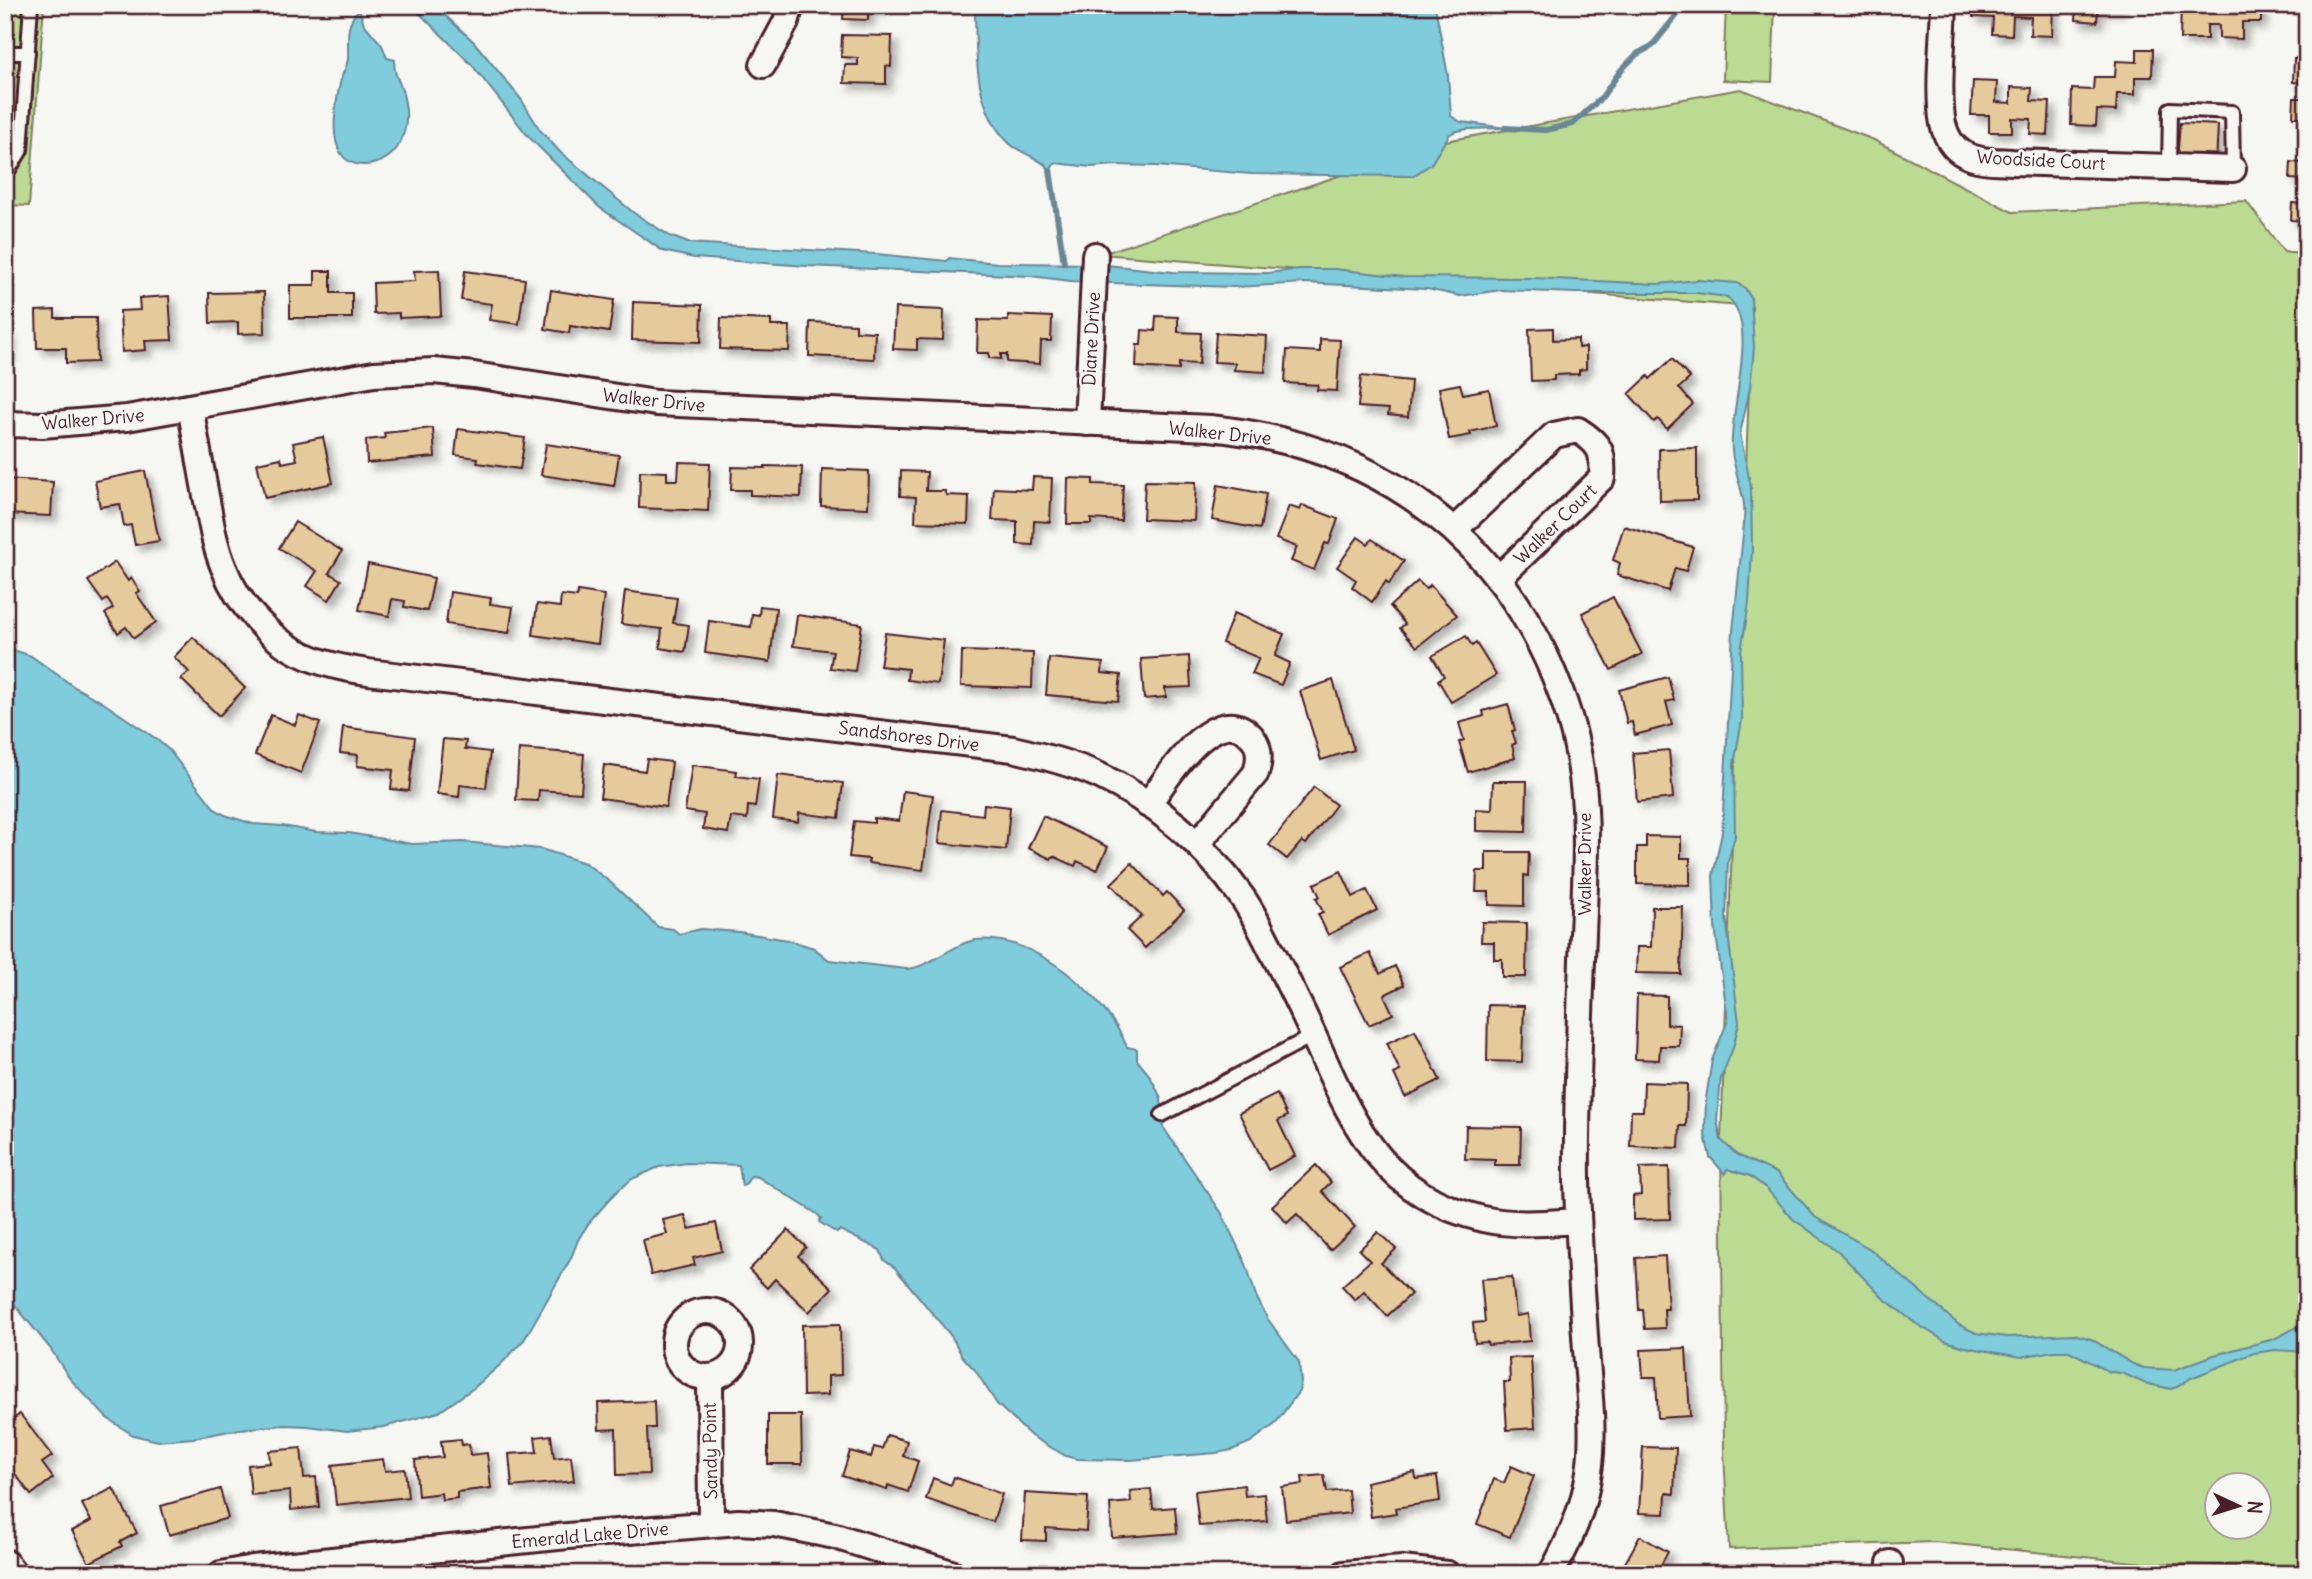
<svg xmlns="http://www.w3.org/2000/svg" width="2312" height="1579" viewBox="0 0 2312 1579" font-family="Delius,sans-serif">
<defs>
<filter id="shadow"><feDropShadow dx="6" dy="6" stdDeviation="3.5" flood-color="#0004"/></filter>
</defs>
<rect width="100%" height="100%" fill="#f6f6f2"/>
<filter id="ink" filterUnits="userSpaceOnUse"><feTurbulence type="fractalNoise" baseFrequency=".0143" numOctaves="2"/><feDisplacementMap in="SourceGraphic" scale="14" xChannelSelector="R" yChannelSelector="G"/><feConvolveMatrix kernelMatrix="1 2 1 2 8 2 1 2 1" color-interpolation-filters="sRGB"/></filter>
<g filter="url(#ink)">
<!-- green -->
<g fill="#bbdb93" stroke="#827d5f" stroke-width="2" fill-rule="evenodd">
<polygon points="5,5 44,5 29,206 5,205"/>
<polygon points="1726,5 1775,5 1772,82 1723,80"/>
<path d="M 1741,89 L 1874,140 L 2012,212 L 2246,201 L 2284,252 L 2307,255 L 2307,1568 L 2144,1563 L 1935,1542 L 1729,1549 L 1724,1452 L 1721,1140 L 1752,307 L 1101,254 L 1445,141 ZM 2218,1484 L 2260,1484 L 2260,1526 L 2218,1526 Z"/>
</g>
<!-- water -->
<g fill="#7eccdc" stroke="#698795" stroke-width="2">
<path d="M 411,5 L 434,5 L 437,8 L 474,42 L 521,99 L 540,130 L 560,152 L 634,213 L 670,236 L 688,243 L 876,254 L 947,261 L 949,258 L 997,263 L 1097,264 L 1173,272 L 1268,273 L 1300,269 L 1335,269 L 1404,277 L 1533,278 L 1658,284 L 1698,280 L 1737,283 L 1745,288 L 1751,298 L 1754,348 L 1750,388 L 1740,434 L 1751,487 L 1752,549 L 1749,603 L 1741,651 L 1742,720 L 1734,764 L 1735,836 L 1728,862 L 1726,917 L 1739,1023 L 1733,1048 L 1721,1078 L 1717,1120 L 1721,1140 L 1737,1155 L 1777,1173 L 1815,1217 L 1870,1249 L 1959,1325 L 1976,1333 L 2007,1337 L 2074,1334 L 2091,1339 L 2133,1364 L 2144,1368 L 2174,1370 L 2214,1355 L 2274,1339 L 2297,1327 L 2307,1327 L 2307,1352 L 2275,1350 L 2254,1353 L 2191,1378 L 2177,1387 L 2171,1389 L 2144,1383 L 2122,1373 L 2110,1372 L 2069,1351 L 2053,1351 L 2021,1357 L 1965,1347 L 1945,1341 L 1915,1323 L 1882,1297 L 1838,1251 L 1793,1219 L 1766,1188 L 1750,1176 L 1727,1169 L 1725,1174 L 1710,1157 L 1705,1135 L 1706,1098 L 1712,1060 L 1728,1020 L 1715,927 L 1713,876 L 1722,832 L 1733,631 L 1745,515 C 1745,493 1734,473 1732,451 C 1728,412 1761,323 1727,297 L 1696,293 L 1574,293 L 1501,290 L 1460,296 L 1427,289 L 1305,283 L 1235,287 L 1079,282 L 1030,276 L 807,266 L 694,258 L 663,251 L 599,207 L 528,136 L 472,65 Z"/>
<path d="M 975,5 L 1435,5 L 1448,76 L 1451,116 L 1461,122 L 1506,128 L 1467,129 L 1454,132 L 1449,135 L 1431,164 L 1413,176 L 1251,174 L 1156,166 L 1115,165 L 1091,167 L 1055,163 L 1050,170 C 1043,159 1022,154 1010,144 C 973,109 976,52 975,5 Z"/>
<path d="M 359,9 L 364,24 L 382,45 L 387,58 L 395,60 C 392,71 399,80 402,90 C 406,104 408,119 404,132 C 400,147 391,158 377,163 C 367,166 356,166 347,160 C 327,145 336,101 341,79 C 343,73 347,66 348,59 C 349,39 344,26 359,9 Z"/>
<path d="M 5,647 L 31,656 L 76,688 L 102,702 L 155,738 L 169,750 L 215,809 L 225,815 L 253,824 L 283,826 L 316,832 L 349,833 L 412,844 L 463,842 L 541,849 L 585,863 L 609,881 L 658,927 L 673,929 L 679,934 L 701,929 L 739,932 L 788,940 L 814,948 L 829,960 L 906,969 C 932,967 953,943 976,940 C 1034,933 1106,996 1127,1047 L 1137,1049 L 1137,1060 L 1150,1076 L 1161,1098 L 1163,1127 L 1221,1212 L 1246,1264 L 1256,1296 L 1267,1318 L 1299,1362 L 1301,1382 L 1299,1391 L 1275,1424 L 1251,1442 L 1232,1450 L 1216,1453 L 1130,1460 L 1077,1459 L 1066,1456 L 1031,1436 L 997,1404 L 975,1370 L 962,1356 L 952,1337 L 895,1268 L 884,1260 L 880,1250 L 840,1230 L 837,1233 L 819,1222 L 821,1218 L 817,1214 L 758,1177 L 751,1176 L 745,1185 L 742,1186 L 739,1165 L 687,1163 L 659,1167 L 632,1179 L 615,1193 L 588,1224 L 578,1240 L 571,1258 L 524,1340 L 500,1365 L 475,1387 L 439,1412 L 384,1427 L 347,1431 L 308,1426 L 285,1425 L 240,1429 L 193,1438 L 158,1441 L 133,1435 L 107,1418 L 70,1379 L 50,1348 L 5,1293 Z"/>
</g>
<g fill="none" stroke-linecap="round" stroke-linejoin="round">
<!-- stream -->
<g stroke="#698795" stroke-width="6">
<polyline points="1505,128 1546,130 1573,124 1602,97 1621,70 1637,54 1652,46 1685,5"/>
<polyline points="1050,170 1064,263"/>
</g>
</g>
<!-- building -->
<g fill="#e5cb9b" stroke="#4a1f2b" stroke-width="2" filter="url(#shadow)">
<polygon points="844,5 883,5 882,9 868,8 868,20 843,19"/>
<polygon points="1974,5 2053,5 2052,36 2030,35 2031,17 2013,16 2012,35 1992,34 1993,18 1973,17"/>
<polygon points="2077,5 2120,5 2119,9 2098,8 2097,22 2076,20"/>
<polygon points="2181,5 2261,5 2261,22 2242,22 2242,39 2219,38 2219,25 2207,25 2207,39 2180,39"/>
<polygon points="842,35 892,36 891,67 886,66 886,84 844,83 845,65 858,65 858,58 841,57"/>
<polygon points="2137,49 2153,49 2152,77 2135,77 2135,94 2117,94 2116,111 2097,110 2096,126 2071,125 2072,89 2093,90 2094,77 2115,77 2116,61 2137,62"/>
<polygon points="2294,58 2307,58 2307,83 2293,82"/>
<polygon points="1973,81 1997,82 1996,102 2011,103 2011,87 2032,88 2031,101 2050,102 2048,135 2030,134 2031,119 2012,118 2012,132 1989,132 1989,115 1971,115"/>
<polygon points="2294,98 2307,98 2307,117 2293,117"/>
<polygon points="2180,123 2218,125 2216,163 2177,161"/>
<polygon points="2304,138 2307,138 2307,180 2290,179 2291,162 2304,163"/>
<polygon points="2292,203 2307,204 2307,221 2291,220"/>
<polygon points="439,270 441,316 399,318 399,313 374,314 373,283 415,281 414,271"/>
<polygon points="315,271 331,271 331,293 352,293 352,318 290,318 290,285 315,285"/>
<polygon points="465,271 525,279 519,324 489,320 492,304 461,300"/>
<polygon points="551,290 614,300 609,332 570,326 569,333 545,329"/>
<polygon points="264,292 265,333 238,334 238,322 210,323 209,293"/>
<polygon points="169,296 172,340 145,341 146,350 122,352 120,311 140,310 139,298"/>
<polygon points="633,302 702,305 701,342 632,340"/>
<polygon points="895,308 944,310 943,340 917,339 917,350 893,349"/>
<polygon points="55,310 55,318 96,318 97,362 66,363 66,348 37,348 36,311"/>
<polygon points="1008,315 1052,317 1051,341 1041,341 1040,364 1007,362 1007,354 1001,354 1001,359 989,358 989,353 977,353 978,320 1008,321"/>
<polygon points="1156,316 1178,317 1178,332 1201,333 1199,364 1179,363 1179,370 1136,367 1137,345 1141,345 1142,330 1155,331"/>
<polygon points="721,318 771,320 771,326 790,326 789,351 720,349"/>
<polygon points="810,322 856,324 856,331 875,332 874,359 809,356"/>
<polygon points="1553,328 1553,340 1578,339 1578,348 1586,347 1586,369 1579,370 1579,374 1554,375 1554,380 1531,381 1529,329"/>
<polygon points="5,332 9,333 8,355 5,355"/>
<polygon points="1216,333 1267,336 1265,372 1234,370 1235,363 1214,362"/>
<polygon points="1320,339 1340,340 1337,391 1317,390 1318,385 1285,383 1287,350 1320,352"/>
<polygon points="1672,359 1690,378 1679,388 1693,404 1667,429 1658,419 1654,422 1629,394 1648,376 1650,379"/>
<polygon points="1361,376 1411,381 1408,417 1388,415 1389,409 1358,407"/>
<polygon points="1460,384 1463,394 1489,389 1496,426 1470,432 1471,435 1449,439 1439,388"/>
<polygon points="433,428 435,457 367,463 366,440 385,438 384,433"/>
<polygon points="458,429 525,438 520,469 477,463 478,458 455,455"/>
<polygon points="323,437 333,483 265,498 257,463 281,458 282,463 297,460 293,443"/>
<polygon points="546,444 619,455 614,486 541,475"/>
<polygon points="1697,448 1697,500 1660,501 1659,449"/>
<polygon points="679,462 710,463 708,511 639,508 640,471 667,472 667,480 678,480"/>
<polygon points="765,466 802,467 801,497 750,495 750,490 731,490 732,467 765,468"/>
<polygon points="822,469 869,471 868,508 821,506"/>
<polygon points="145,471 159,541 135,545 131,525 124,526 120,504 100,507 95,481"/>
<polygon points="901,471 927,472 926,491 945,491 946,495 969,496 968,524 915,522 916,497 900,496"/>
<polygon points="1033,477 1052,478 1050,522 1034,521 1033,545 1017,544 1017,521 992,520 994,488 1032,490"/>
<polygon points="1068,478 1093,479 1093,484 1123,485 1121,521 1091,519 1091,524 1067,524"/>
<polygon points="5,479 53,482 51,516 5,514"/>
<polygon points="1145,481 1196,482 1194,521 1143,519"/>
<polygon points="1218,485 1266,494 1260,529 1212,520"/>
<polygon points="1302,505 1338,519 1329,544 1325,543 1314,570 1291,561 1297,547 1276,539 1289,506 1300,510"/>
<polygon points="295,522 342,551 329,573 341,580 329,600 307,586 317,571 279,548"/>
<polygon points="1624,526 1693,547 1686,571 1675,568 1668,591 1617,575 1620,563 1613,560"/>
<polygon points="1358,537 1368,544 1372,539 1404,561 1389,584 1386,581 1372,602 1352,587 1356,580 1337,567"/>
<polygon points="115,562 128,581 131,578 140,591 136,593 156,622 134,638 126,627 118,633 105,614 113,608 107,599 103,602 88,581"/>
<polygon points="368,564 434,578 427,611 404,607 405,601 392,599 389,616 359,610"/>
<polygon points="1418,581 1426,589 1430,585 1457,615 1417,647 1400,628 1405,624 1390,606"/>
<polygon points="578,591 604,595 598,644 533,635 537,604 560,607 561,595 577,597"/>
<polygon points="625,591 677,598 673,623 689,625 685,652 660,648 662,629 621,624"/>
<polygon points="450,592 491,598 490,604 513,607 509,633 446,624"/>
<polygon points="1613,597 1642,654 1611,670 1582,613"/>
<polygon points="760,606 776,608 770,662 705,653 709,621 751,627 752,614 759,615"/>
<polygon points="1234,613 1284,634 1275,656 1290,663 1281,685 1252,674 1259,658 1222,643"/>
<polygon points="797,615 862,624 855,671 830,668 833,651 793,646"/>
<polygon points="885,633 944,640 938,684 907,680 908,669 880,666"/>
<polygon points="1466,636 1472,646 1476,643 1496,675 1451,702 1438,680 1444,676 1432,656"/>
<polygon points="193,637 245,688 219,716 181,679 189,672 174,657"/>
<polygon points="962,651 1033,653 1032,688 961,686"/>
<polygon points="1189,656 1191,687 1165,688 1166,697 1144,699 1141,659"/>
<polygon points="1049,658 1103,663 1102,673 1121,675 1118,701 1046,695"/>
<polygon points="1668,677 1674,700 1666,702 1672,725 1635,735 1632,722 1627,723 1619,690"/>
<polygon points="1333,680 1354,750 1321,760 1300,691"/>
<polygon points="1508,704 1515,730 1512,731 1516,743 1512,745 1515,758 1468,772 1459,742 1464,740 1459,723 1484,716 1483,711"/>
<polygon points="271,715 295,725 299,715 320,723 301,773 255,755"/>
<polygon points="343,727 415,737 409,791 391,789 393,770 357,766 358,755 340,753"/>
<polygon points="443,739 466,741 465,749 490,752 486,788 460,785 459,797 437,794"/>
<polygon points="519,749 584,754 581,793 539,790 538,801 516,800"/>
<polygon points="1669,750 1673,798 1637,802 1633,753"/>
<polygon points="647,759 672,762 666,807 600,798 604,765 645,771"/>
<polygon points="692,765 737,771 736,776 759,779 755,807 748,806 747,819 731,817 728,833 703,829 705,814 685,811"/>
<polygon points="778,775 843,783 839,818 799,813 798,822 773,819"/>
<polygon points="1493,781 1527,781 1526,832 1476,831 1476,809 1492,810"/>
<polygon points="1314,787 1336,805 1306,844 1302,841 1287,859 1269,845"/>
<polygon points="903,791 933,795 923,870 868,863 869,859 849,857 854,821 874,823 874,818 899,821"/>
<polygon points="984,804 1010,807 1006,850 939,843 942,810 983,815"/>
<polygon points="1043,816 1108,847 1097,870 1077,861 1075,866 1053,856 1051,859 1028,848"/>
<polygon points="1646,836 1681,837 1681,858 1690,858 1690,885 1637,884 1637,847 1646,847"/>
<polygon points="1486,852 1529,852 1528,876 1524,875 1524,906 1489,905 1489,892 1476,892 1477,871 1486,871"/>
<polygon points="1132,863 1163,896 1167,892 1184,910 1145,948 1127,930 1142,916 1111,884"/>
<polygon points="1341,871 1353,897 1367,890 1377,910 1328,935 1318,914 1323,912 1316,898 1320,897 1314,884"/>
<polygon points="1652,907 1683,907 1681,974 1636,973 1637,947 1651,947"/>
<polygon points="1482,922 1527,923 1526,977 1502,977 1502,959 1494,959 1494,942 1481,942"/>
<polygon points="1370,953 1380,974 1395,966 1404,985 1384,995 1393,1014 1369,1025 1340,967"/>
<polygon points="1637,995 1667,996 1667,1024 1680,1025 1679,1046 1660,1046 1659,1060 1635,1059"/>
<polygon points="1488,1005 1524,1006 1522,1062 1487,1061"/>
<polygon points="1415,1030 1440,1080 1405,1097 1394,1074 1400,1071 1387,1043"/>
<polygon points="1644,1082 1687,1084 1686,1126 1680,1126 1679,1148 1630,1146 1631,1111 1643,1111"/>
<polygon points="1277,1094 1287,1116 1278,1121 1295,1156 1268,1170 1239,1113"/>
<polygon points="1466,1126 1521,1127 1520,1165 1495,1165 1495,1160 1465,1159"/>
<polygon points="1316,1165 1331,1182 1322,1191 1355,1227 1330,1250 1297,1214 1287,1223 1272,1206"/>
<polygon points="1669,1167 1670,1219 1633,1220 1633,1196 1641,1195 1640,1168"/>
<polygon points="685,1215 689,1229 716,1223 722,1251 693,1258 695,1265 651,1275 643,1240 667,1234 663,1220"/>
<polygon points="788,1230 806,1247 798,1256 832,1288 809,1312 775,1279 767,1288 749,1270"/>
<polygon points="1378,1232 1396,1249 1381,1263 1411,1294 1387,1316 1364,1291 1355,1300 1342,1286 1370,1261 1359,1250"/>
<polygon points="1665,1256 1668,1309 1664,1309 1665,1328 1645,1329 1643,1310 1639,1310 1636,1258"/>
<polygon points="1512,1277 1516,1316 1528,1314 1530,1341 1488,1345 1487,1342 1475,1343 1473,1323 1485,1322 1481,1279"/>
<polygon points="840,1324 841,1375 828,1376 828,1395 803,1396 802,1325"/>
<polygon points="1686,1348 1690,1416 1658,1418 1656,1377 1643,1377 1641,1350"/>
<polygon points="1531,1357 1535,1428 1507,1430 1504,1382 1510,1382 1509,1358"/>
<polygon points="654,1401 655,1428 647,1428 649,1474 617,1475 616,1429 599,1430 598,1403"/>
<polygon points="20,1414 52,1456 42,1463 53,1478 31,1495 5,1460 5,1425"/>
<polygon points="768,1415 801,1415 802,1464 768,1464"/>
<polygon points="551,1435 554,1458 571,1456 574,1481 512,1487 509,1454 537,1452 535,1437"/>
<polygon points="887,1435 907,1441 903,1456 918,1461 908,1492 888,1485 887,1490 842,1476 850,1451 871,1457 874,1447 882,1449"/>
<polygon points="461,1439 462,1445 469,1444 470,1455 487,1453 491,1488 457,1492 457,1498 442,1500 441,1493 418,1496 415,1460 443,1457 441,1441"/>
<polygon points="1643,1447 1676,1448 1674,1494 1666,1493 1665,1514 1639,1513"/>
<polygon points="301,1448 304,1478 316,1477 319,1507 291,1510 290,1491 251,1495 248,1465 270,1463 269,1451"/>
<polygon points="383,1459 385,1471 405,1469 408,1497 336,1505 332,1465"/>
<polygon points="1511,1466 1534,1476 1510,1537 1477,1524 1494,1479 1504,1483"/>
<polygon points="1415,1472 1416,1479 1437,1476 1440,1501 1395,1508 1396,1513 1371,1517 1366,1482"/>
<polygon points="1324,1475 1327,1492 1348,1490 1350,1513 1286,1520 1282,1487 1303,1484 1302,1477"/>
<polygon points="954,1477 1002,1494 993,1522 926,1499 933,1478 951,1485"/>
<polygon points="1244,1485 1245,1496 1264,1494 1267,1521 1199,1526 1195,1491"/>
<polygon points="113,1488 137,1533 120,1542 122,1546 89,1563 72,1531 91,1521 82,1504"/>
<polygon points="220,1489 228,1518 169,1535 161,1506"/>
<polygon points="1151,1489 1153,1509 1175,1507 1177,1533 1112,1538 1110,1504 1131,1502 1130,1491"/>
<polygon points="1025,1493 1088,1497 1086,1531 1046,1528 1046,1541 1022,1540"/>
<polygon points="1640,1536 1668,1552 1656,1574 1612,1574 1614,1569 1620,1572"/>
<polygon points="1807,1569 1834,1571 1834,1574 1774,1574 1774,1571 1807,1573"/>
</g>
<g fill="none" stroke-linecap="round" stroke-linejoin="round">
<!-- lane casing -->
<g stroke="#4a1f2b" stroke-width="18">
<g id="lane">
<polyline points="5,53 28,53"/>
<polyline points="2169,166 2170,109 2232,112 2233,169"/>
<polyline points="5,176 21,150 31,5"/>
<polyline points="1162,1115 1314,1035"/>
</g>
</g>
<!-- street casing -->
<g stroke="#4a1f2b" stroke-width="30">
<g id="street">
<path d="M 1944,5 C 1943,39 1937,93 1943,124 C 1946,136 1952,148 1964,154 C 1978,162 1996,161 2012,162 L 2233,169"/>
<polyline points="763,65 786,22 791,5"/>
<path d="M 190,407 C 196,438 201,470 207,501 C 211,523 215,547 224,568 C 238,604 270,641 306,656 C 326,665 346,669 368,672 L 1013,749 C 1042,756 1071,763 1098,775 C 1156,802 1206,846 1242,897 C 1254,914 1263,934 1273,953 C 1289,984 1305,1016 1319,1048 C 1356,1131 1386,1196 1483,1219 C 1513,1226 1547,1223 1578,1221"/>
<polyline points="1087,423 1095,255"/>
<path d="M 5,424 L 42,425 L 127,418 L 374,374 L 434,371 L 474,375 L 656,403 L 1210,428 C 1361,443 1483,520 1547,659 C 1564,696 1577,736 1582,777 C 1589,828 1585,882 1583,934 C 1580,1015 1576,1097 1577,1179 C 1578,1236 1582,1293 1586,1350 C 1589,1390 1595,1432 1589,1472 C 1584,1509 1570,1541 1551,1574"/>
<path d="M 1454,530 L 1554,435 L 1578,430 C 1600,444 1604,451 1602,478 L 1499,578"/>
<path d="M 1148,805 C 1166,779 1216,696 1252,737 C 1261,748 1260,760 1256,773 L 1197,844"/>
<circle cx="707" cy="1344" r="33"/>
<polyline points="710,1378 711,1524"/>
<polyline points="5,1562 15,1574"/>
<polyline points="221,1574 253,1568 568,1536 739,1522 774,1524 835,1536 954,1574"/>
<polyline points="1344,1574 1402,1569 1447,1574"/>
<polyline points="1889,1574 1890,1563"/>
</g>
</g>
<!-- lane -->
<use href="#lane" stroke="#f6f6f2" stroke-width="12"/>
<!-- street -->
<use href="#street" stroke="#f6f6f2" stroke-width="24"/>
</g>
</g>
<g text-anchor="middle" dominant-baseline="central" stroke-width="5" stroke-linejoin="round" paint-order="stroke">
<!-- street labels -->
<g font-size="18" fill="#4a1f2b" stroke="#f6f6f2">
<text transform="translate(2041 160) rotate(3)">Woodside Court</text>
<text transform="translate(1091 339) rotate(-87)">Diane Drive</text>
<text transform="translate(654 400) rotate(6)">Walker Drive</text>
<text transform="translate(93 419) rotate(-5)">Walker Drive</text>
<text transform="translate(1220 433) rotate(6)">Walker Drive</text>
<text transform="translate(1555 524) rotate(-44)">Walker Court</text>
<text transform="translate(909 736) rotate(7)">Sandshores Drive</text>
<text transform="translate(1584 864) rotate(-90)">Walker Drive</text>
<text transform="translate(710 1451) rotate(-91)">Sandy Point</text>
<text transform="translate(590 1535) rotate(-5)">Emerald Lake Drive</text>
</g>
</g>
<!-- margin -->
<rect width="2312" height="1579" fill="none" stroke="#f6f6f2" stroke-width="28"/>
<rect x="14" y="14" width="2284" height="1551" fill="none" stroke="#4a1f2b" stroke-width="2.5" filter="url(#ink)"/>
<!-- north arrow -->
<g transform="translate(2238 1506) rotate(94)"><circle r="33" fill="#f6f6f2" stroke="#b1a0a2" stroke-width="2"/>
<path d="M0-5L12 26L0 18L-12 26Z" fill="#4a1f2b"/>
<text y="-10" font-size="19" font-weight="bold" text-anchor="middle" fill="#4a1f2b">N</text>
</g>
</svg>
